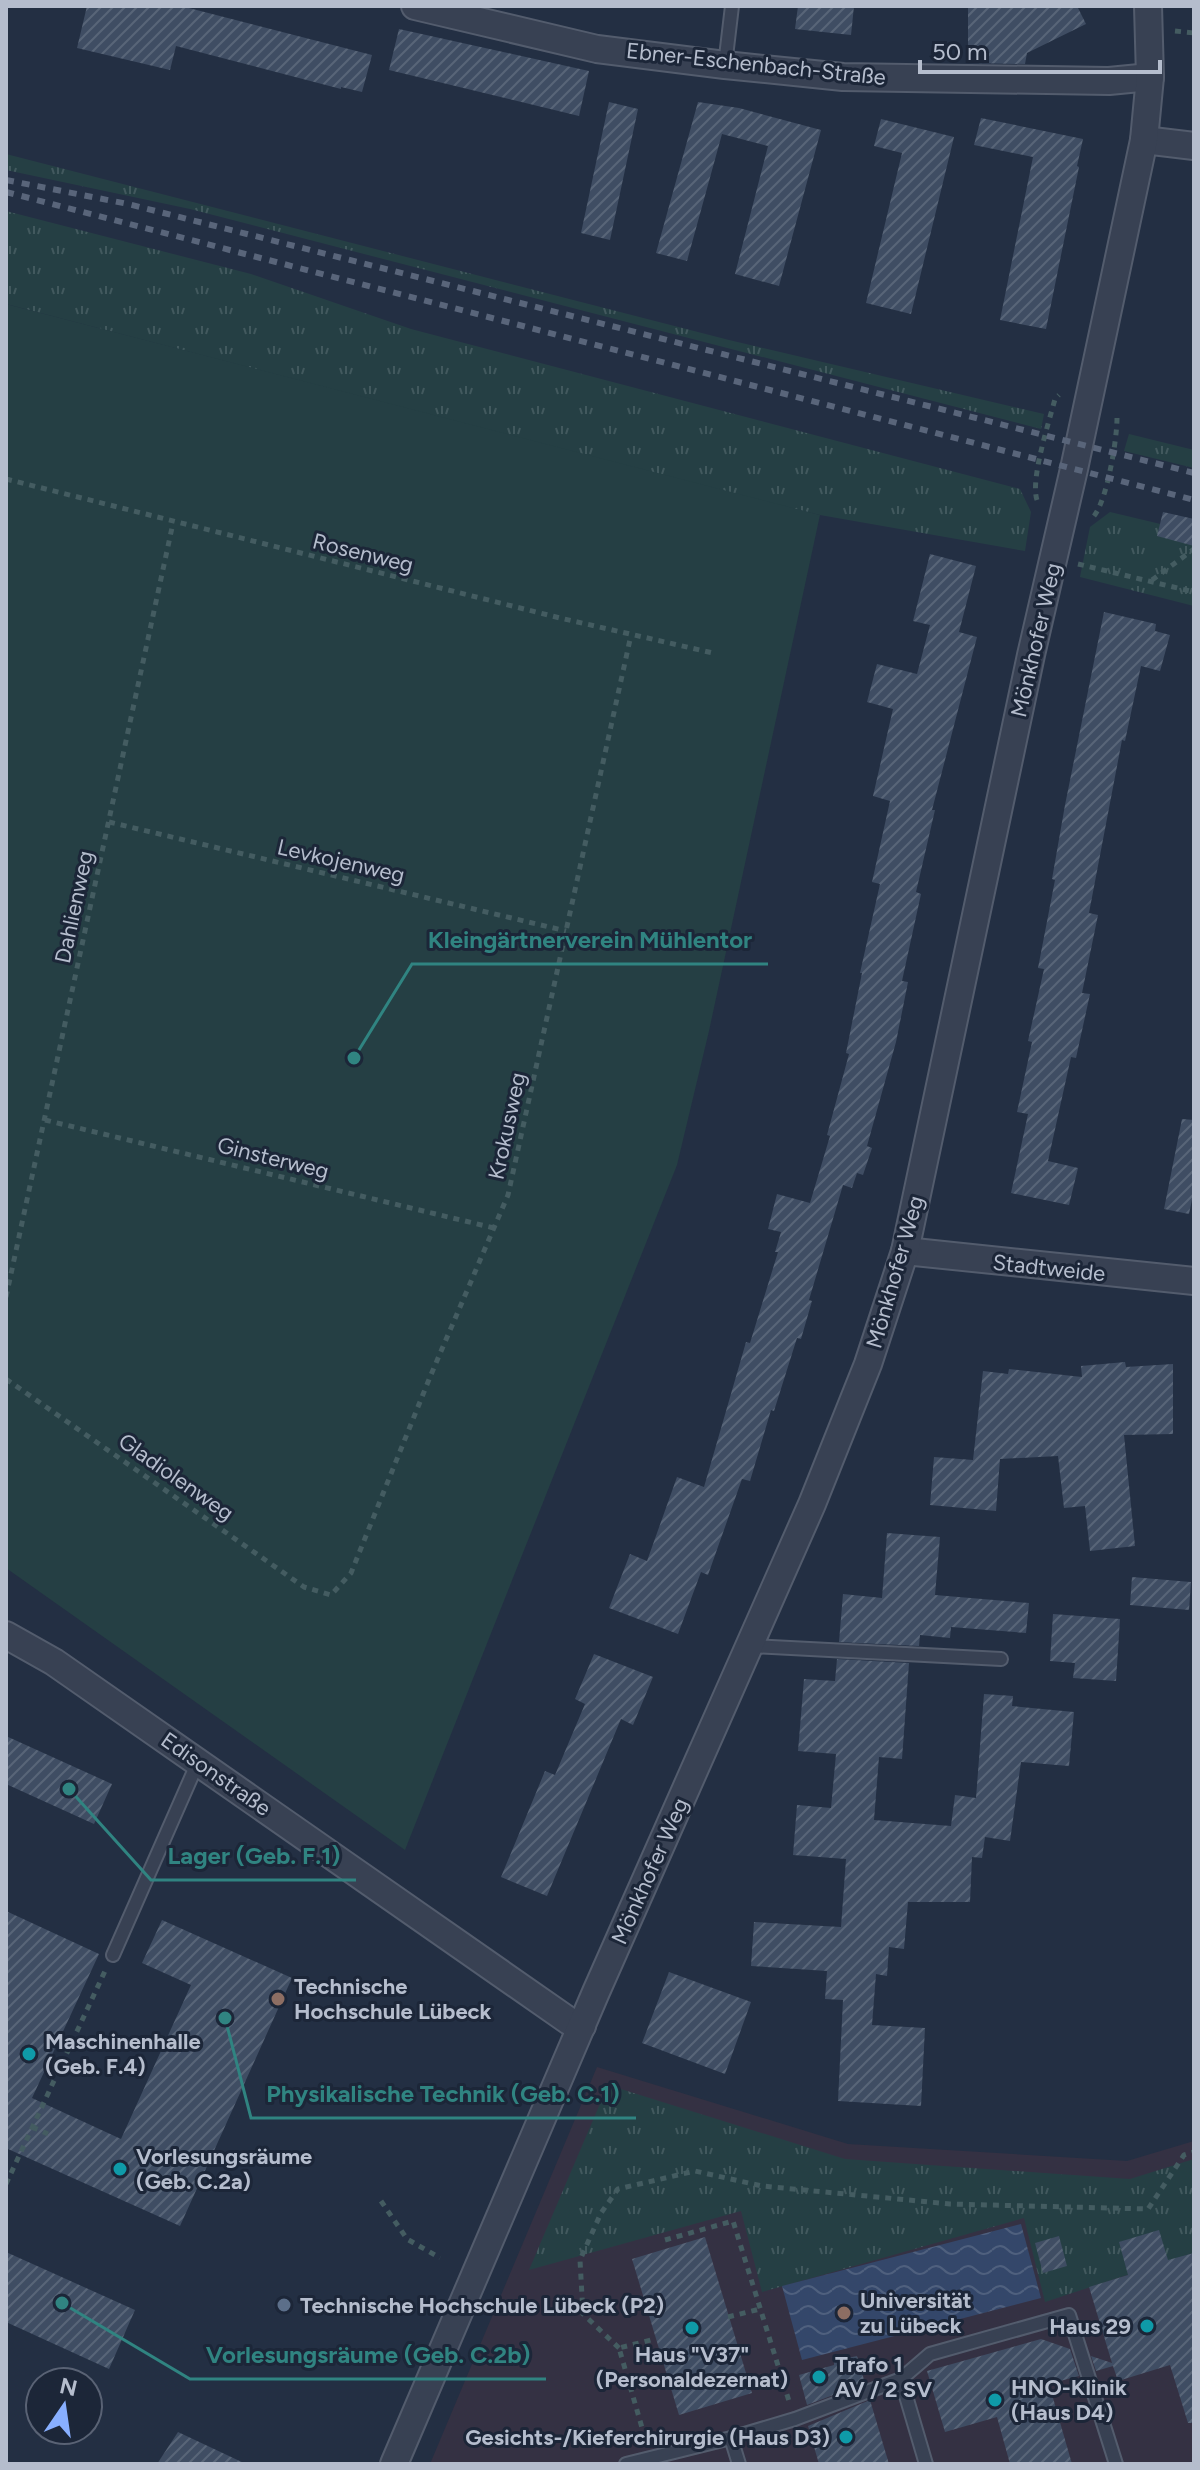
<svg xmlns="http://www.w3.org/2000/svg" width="1200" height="2470" viewBox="0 0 1200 2470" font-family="Figtree,sans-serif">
<defs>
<pattern id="grass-tufts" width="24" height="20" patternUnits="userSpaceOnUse" patternTransform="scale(2)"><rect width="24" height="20" fill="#253f44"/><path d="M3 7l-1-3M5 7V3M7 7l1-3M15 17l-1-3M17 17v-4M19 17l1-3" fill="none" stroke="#42595e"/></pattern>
<pattern id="water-waves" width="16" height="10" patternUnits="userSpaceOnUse" patternTransform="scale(2)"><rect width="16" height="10" fill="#34476a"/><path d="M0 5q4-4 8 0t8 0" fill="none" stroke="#4f607e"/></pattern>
<pattern id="building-hatch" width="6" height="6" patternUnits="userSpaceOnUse" patternTransform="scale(2)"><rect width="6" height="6" fill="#3f4d63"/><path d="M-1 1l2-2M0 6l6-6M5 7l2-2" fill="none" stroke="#586578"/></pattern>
</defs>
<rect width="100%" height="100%" fill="#232f43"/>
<!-- medical -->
<polygon fill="#343143" points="597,2067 848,2144 1127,2161 1194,2141 1194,2464 430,2464"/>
<!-- grass -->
<g fill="url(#grass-tufts)">
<polygon points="6,154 729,340 1044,414 1041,429 190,209 6,170"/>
<polygon points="6,211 251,274 411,329 1020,489 1031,512 1025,551 820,515 765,502 6,304"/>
<polygon points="1129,434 1194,450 1194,468 1124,451"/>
<polygon points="1110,512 1194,532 1194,606 1080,577 1090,527"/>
<polygon points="608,2085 845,2159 1130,2179 1194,2159 1194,2253 1045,2302 1024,2218 762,2292 741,2211 529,2270"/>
</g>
<!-- garden -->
<polygon fill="#253f44" points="6,304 820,515 709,1031 677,1165 405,1850 6,1568"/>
<!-- water -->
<polygon fill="url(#water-waves)" points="1021,2224 1041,2298 802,2360 782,2286"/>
<!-- building -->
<g fill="url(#building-hatch)">
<polygon points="87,6 181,6 372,55 362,92 341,87 341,89 176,46 170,70 77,48"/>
<polygon points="798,6 854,6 851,35 795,29"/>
<polygon points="968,6 1077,6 1086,24 1027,53 1025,64 968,63"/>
<polygon points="399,29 589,71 579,116 389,70"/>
<polygon points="609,102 638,109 610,240 581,233"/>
<polygon points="698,102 739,108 821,130 779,286 735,274 768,146 722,134 687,261 656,253"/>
<polygon points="981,118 1083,139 1077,166 1079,167 1046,329 1000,320 1033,157 974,145"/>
<polygon points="881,119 954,137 911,314 866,303 902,153 874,146"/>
<polygon points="1163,512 1194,519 1194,546 1157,536"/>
<polygon points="930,554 976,566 959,632 977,637 932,810 935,810 916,892 921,894 902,981 908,982 896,1042 867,1146 872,1148 863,1175 857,1173 852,1188 843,1185 809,1300 812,1301 801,1339 797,1338 774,1411 771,1410 750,1481 742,1479 708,1575 701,1572 678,1634 609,1608 630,1554 647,1561 677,1477 704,1487 746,1342 750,1343 778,1252 775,1252 781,1232 768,1229 777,1194 810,1203 830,1136 827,1135 849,1054 846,1053 862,973 860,973 880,884 872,882 890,801 873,796 893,709 867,702 877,664 917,674 930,625 913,621"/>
<polygon points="1104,612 1156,624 1155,631 1170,635 1160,671 1141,666 1125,741 1122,740 1089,913 1098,915 1082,993 1090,994 1076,1058 1071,1057 1048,1161 1078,1168 1069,1205 1011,1193 1028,1114 1017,1112 1032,1042 1028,1041 1044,969 1038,968 1055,880 1052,879 1065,805"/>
<polygon points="1182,1119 1194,1120 1194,1190 1189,1214 1164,1209"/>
<polygon points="1125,1362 1126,1367 1173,1364 1173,1434 1124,1435 1135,1546 1090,1551 1085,1506 1064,1508 1058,1456 1000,1459 996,1511 930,1505 934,1457 973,1460 983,1371 1008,1374 1009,1369 1082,1377 1081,1366"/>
<polygon points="887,1533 940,1537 935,1595 1029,1603 1026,1633 951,1627 950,1638 920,1635 919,1646 839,1642 843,1594 882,1598"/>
<polygon points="1132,1577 1191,1582 1189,1610 1130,1605"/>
<polygon points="1053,1614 1120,1619 1116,1681 1073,1678 1075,1663 1050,1661"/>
<polygon points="594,1654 653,1677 633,1725 621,1719 547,1896 501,1877 545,1771 555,1775 585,1704 575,1699"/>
<polygon points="837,1659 909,1663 902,1759 879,1757 874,1820 951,1826 955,1795 976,1798 984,1694 1013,1696 1012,1706 1074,1712 1069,1766 1021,1762 1010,1841 985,1837 982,1858 972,1857 970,1902 908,1902 904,1949 889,1947 887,1976 876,1974 872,2025 925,2028 921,2106 838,2101 843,2000 825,1999 827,1971 751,1966 754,1922 841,1927 846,1859 793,1855 797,1805 831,1808 836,1754 798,1751 804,1679 835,1681"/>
<polygon points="6,1736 112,1784 94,1824 6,1784"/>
<polygon points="6,1911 99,1954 32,2098 121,2139 191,1985 142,1963 162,1920 292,1978 180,2226 8,2149 6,2154"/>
<polygon points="669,1972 751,2002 725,2074 642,2043"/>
<polygon points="1159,2230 1168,2260 1194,2253 1194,2423 1188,2423 1170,2365 1118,2381 1113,2366 1096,2371 1091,2356 1112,2363 1089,2287 1128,2275 1119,2242"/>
<polygon points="1059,2236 1067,2266 1043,2273 1035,2243"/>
<polygon points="705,2237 752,2393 679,2415 632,2259"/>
<polygon points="6,2252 135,2310 109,2369 6,2322"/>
<polygon points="1041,2339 1070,2349 1079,2376 1049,2384 1072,2464 1010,2464 997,2417 945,2432 927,2371"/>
<polygon points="857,2356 865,2383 807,2405 799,2375 834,2365 834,2361"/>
<polygon points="870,2400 889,2464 819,2464 808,2426"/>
<polygon points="178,2432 246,2464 157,2464"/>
</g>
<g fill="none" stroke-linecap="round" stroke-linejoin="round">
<!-- service casing -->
<g stroke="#535c6d" stroke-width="16">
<g id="service">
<polyline points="725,65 732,6"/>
<polyline points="751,1646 1001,1659"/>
<polyline points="113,1955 198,1762"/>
<polyline points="901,2379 926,2464"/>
<polyline points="731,2438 739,2464"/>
<polyline points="626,2464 731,2438 795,2419 901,2379 930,2354 1069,2315 1116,2464"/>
</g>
</g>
<!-- minor casing -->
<g stroke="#535c6d" stroke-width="30">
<g id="minor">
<polyline points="415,6 597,49 725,65 843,77 1109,81 1150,77"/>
<polyline points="1144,140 1194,146"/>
<polyline points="905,1251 1194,1281"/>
<polyline points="6,1635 54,1662 569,2021 582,2026"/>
<polyline points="394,2464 596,1992 812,1504 868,1364 905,1251 1031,655 1074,469 1144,140 1150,77 1148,6"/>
</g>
</g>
<!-- path -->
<g stroke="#445c61" stroke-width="5" stroke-dasharray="6 6" stroke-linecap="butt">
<polyline points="1175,31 1194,33"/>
<polyline points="6,479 560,618 713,653"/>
<path d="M 1037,500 C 1030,480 1049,422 1055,399 L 1059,395"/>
<path d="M 1094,516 C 1107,500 1117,440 1117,418"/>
<polyline points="1078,564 1194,592"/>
<polyline points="1152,580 1194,549"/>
<polyline points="109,822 566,931"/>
<polyline points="45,1120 494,1228"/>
<polyline points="6,1297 173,523"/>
<polyline points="6,1379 304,1587 331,1595 351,1573 430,1377 508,1195 631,635"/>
<polyline points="32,2127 48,2134"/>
<polyline points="6,2184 105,1971"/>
<polyline points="381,2201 407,2239 440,2258"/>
<polyline points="665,2240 733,2221 789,2401"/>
<polyline points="728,2317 760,2309"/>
<polyline points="619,2348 583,2314 580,2260 601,2213 618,2189 695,2171 762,2186 950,2204 1148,2209 1184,2155 1194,2152"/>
<polyline points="645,2438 619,2348 655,2339"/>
</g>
<!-- service -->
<use href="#service" stroke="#384153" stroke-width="12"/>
<!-- minor -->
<use href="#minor" stroke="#384153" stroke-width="26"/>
<!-- rail -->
<g stroke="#59657a" stroke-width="6" stroke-dasharray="8 8" stroke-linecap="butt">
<polyline points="6,180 128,204 1194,473"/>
<polyline points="6,192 1194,500"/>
</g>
</g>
<!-- markers -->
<g fill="#8d6e63" stroke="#1c2638" stroke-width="3">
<circle cx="278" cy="1999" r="8"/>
<circle cx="844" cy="2313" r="8"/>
</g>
<g fill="#0f9aa8" stroke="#1c2638" stroke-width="3">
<circle cx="29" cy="2054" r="8"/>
<circle cx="120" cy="2169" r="8"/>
<circle cx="1147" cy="2326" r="8"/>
<circle cx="692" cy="2328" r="8"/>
<circle cx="819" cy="2377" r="8"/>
<circle cx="995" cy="2400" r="8"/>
<circle cx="846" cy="2437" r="8"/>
</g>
<circle fill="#5c6f8a" stroke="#1c2638" stroke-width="3" cx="284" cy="2305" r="8"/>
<g text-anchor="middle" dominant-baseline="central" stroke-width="6" stroke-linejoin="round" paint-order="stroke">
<!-- street labels -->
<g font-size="22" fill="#b5bdcd" stroke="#1c2638">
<text transform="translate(756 64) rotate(6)">Ebner-Eschenbach-Straße</text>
<text transform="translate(363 553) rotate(14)">Rosenweg</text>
<text transform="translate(1036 640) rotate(-77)">Mönkhofer Weg</text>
<text transform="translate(341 861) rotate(13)">Levkojenweg</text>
<text transform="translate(74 907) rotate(-78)">Dahlienweg</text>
<text transform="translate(507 1126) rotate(-78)">Krokusweg</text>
<text transform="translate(273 1158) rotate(14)">Ginsterweg</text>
<text transform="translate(1049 1268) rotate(6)">Stadtweide</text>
<text transform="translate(895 1272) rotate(-74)">Mönkhofer Weg</text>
<text transform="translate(176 1477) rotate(35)">Gladiolenweg</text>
<text transform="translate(216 1774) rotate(35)">Edisonstraße</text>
<text transform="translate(650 1871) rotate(-66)">Mönkhofer Weg</text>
</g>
<!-- poi labels -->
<g font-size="22" font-weight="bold" fill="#b5bdcd" stroke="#1c2638" text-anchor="start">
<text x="294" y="1986">Technische<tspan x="294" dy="25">Hochschule Lübeck</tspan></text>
<text x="45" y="2041">Maschinenhalle<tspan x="45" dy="25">(Geb. F.4)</tspan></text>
<text x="136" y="2156">Vorlesungsräume<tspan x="136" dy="25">(Geb. C.2a)</tspan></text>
<text x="860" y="2300">Universität<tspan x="860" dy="25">zu Lübeck</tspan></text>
<text x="300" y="2305">Technische Hochschule Lübeck (P2)</text>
<text x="1131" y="2326" text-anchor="end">Haus 29</text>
<text x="692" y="2354" text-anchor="middle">Haus "V37"<tspan x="692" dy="25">(Personaldezernat)</tspan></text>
<text x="835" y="2364">Trafo 1<tspan x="835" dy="25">AV / 2 SV</tspan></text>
<text x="1011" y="2387">HNO-Klinik<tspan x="1011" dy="25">(Haus D4)</tspan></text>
<text x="830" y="2437" text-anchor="end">Gesichts-/Kieferchirurgie (Haus D3)</text>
</g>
</g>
<!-- callouts -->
<path fill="none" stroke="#308481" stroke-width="3" d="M354 1058L412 964H768M69 1789L151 1880H356M225 2018L251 2118H636M62 2303L190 2379H546"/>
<g fill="#308481" stroke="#1c2638" stroke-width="3">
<circle cx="354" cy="1058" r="8"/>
<circle cx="69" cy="1789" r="8"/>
<circle cx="225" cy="2018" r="8"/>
<circle cx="62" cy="2303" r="8"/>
</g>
<g font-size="24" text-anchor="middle" font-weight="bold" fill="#308481" stroke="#1c2638" stroke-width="6" stroke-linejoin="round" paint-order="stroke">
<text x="590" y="948">Kleingärtnerverein Mühlentor</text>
<text x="254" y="1864">Lager (Geb. F.1)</text>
<text x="443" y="2102">Physikalische Technik (Geb. C.1)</text>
<text x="368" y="2363">Vorlesungsräume (Geb. C.2b)</text>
</g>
<!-- border -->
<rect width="1200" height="2470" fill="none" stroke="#b5bdcd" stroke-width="16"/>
<!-- north arrow -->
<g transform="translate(64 2406) rotate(13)"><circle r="38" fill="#1c2638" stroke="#596274" stroke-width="2"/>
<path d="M0-6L14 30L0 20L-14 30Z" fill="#88afff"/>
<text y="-12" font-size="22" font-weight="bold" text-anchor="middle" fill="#b5bdcd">N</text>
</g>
<!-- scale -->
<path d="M920 60v12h240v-12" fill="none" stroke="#b5bdcd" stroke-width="4"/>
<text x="932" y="60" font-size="24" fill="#b5bdcd" stroke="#1c2638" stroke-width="6" paint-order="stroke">50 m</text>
</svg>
